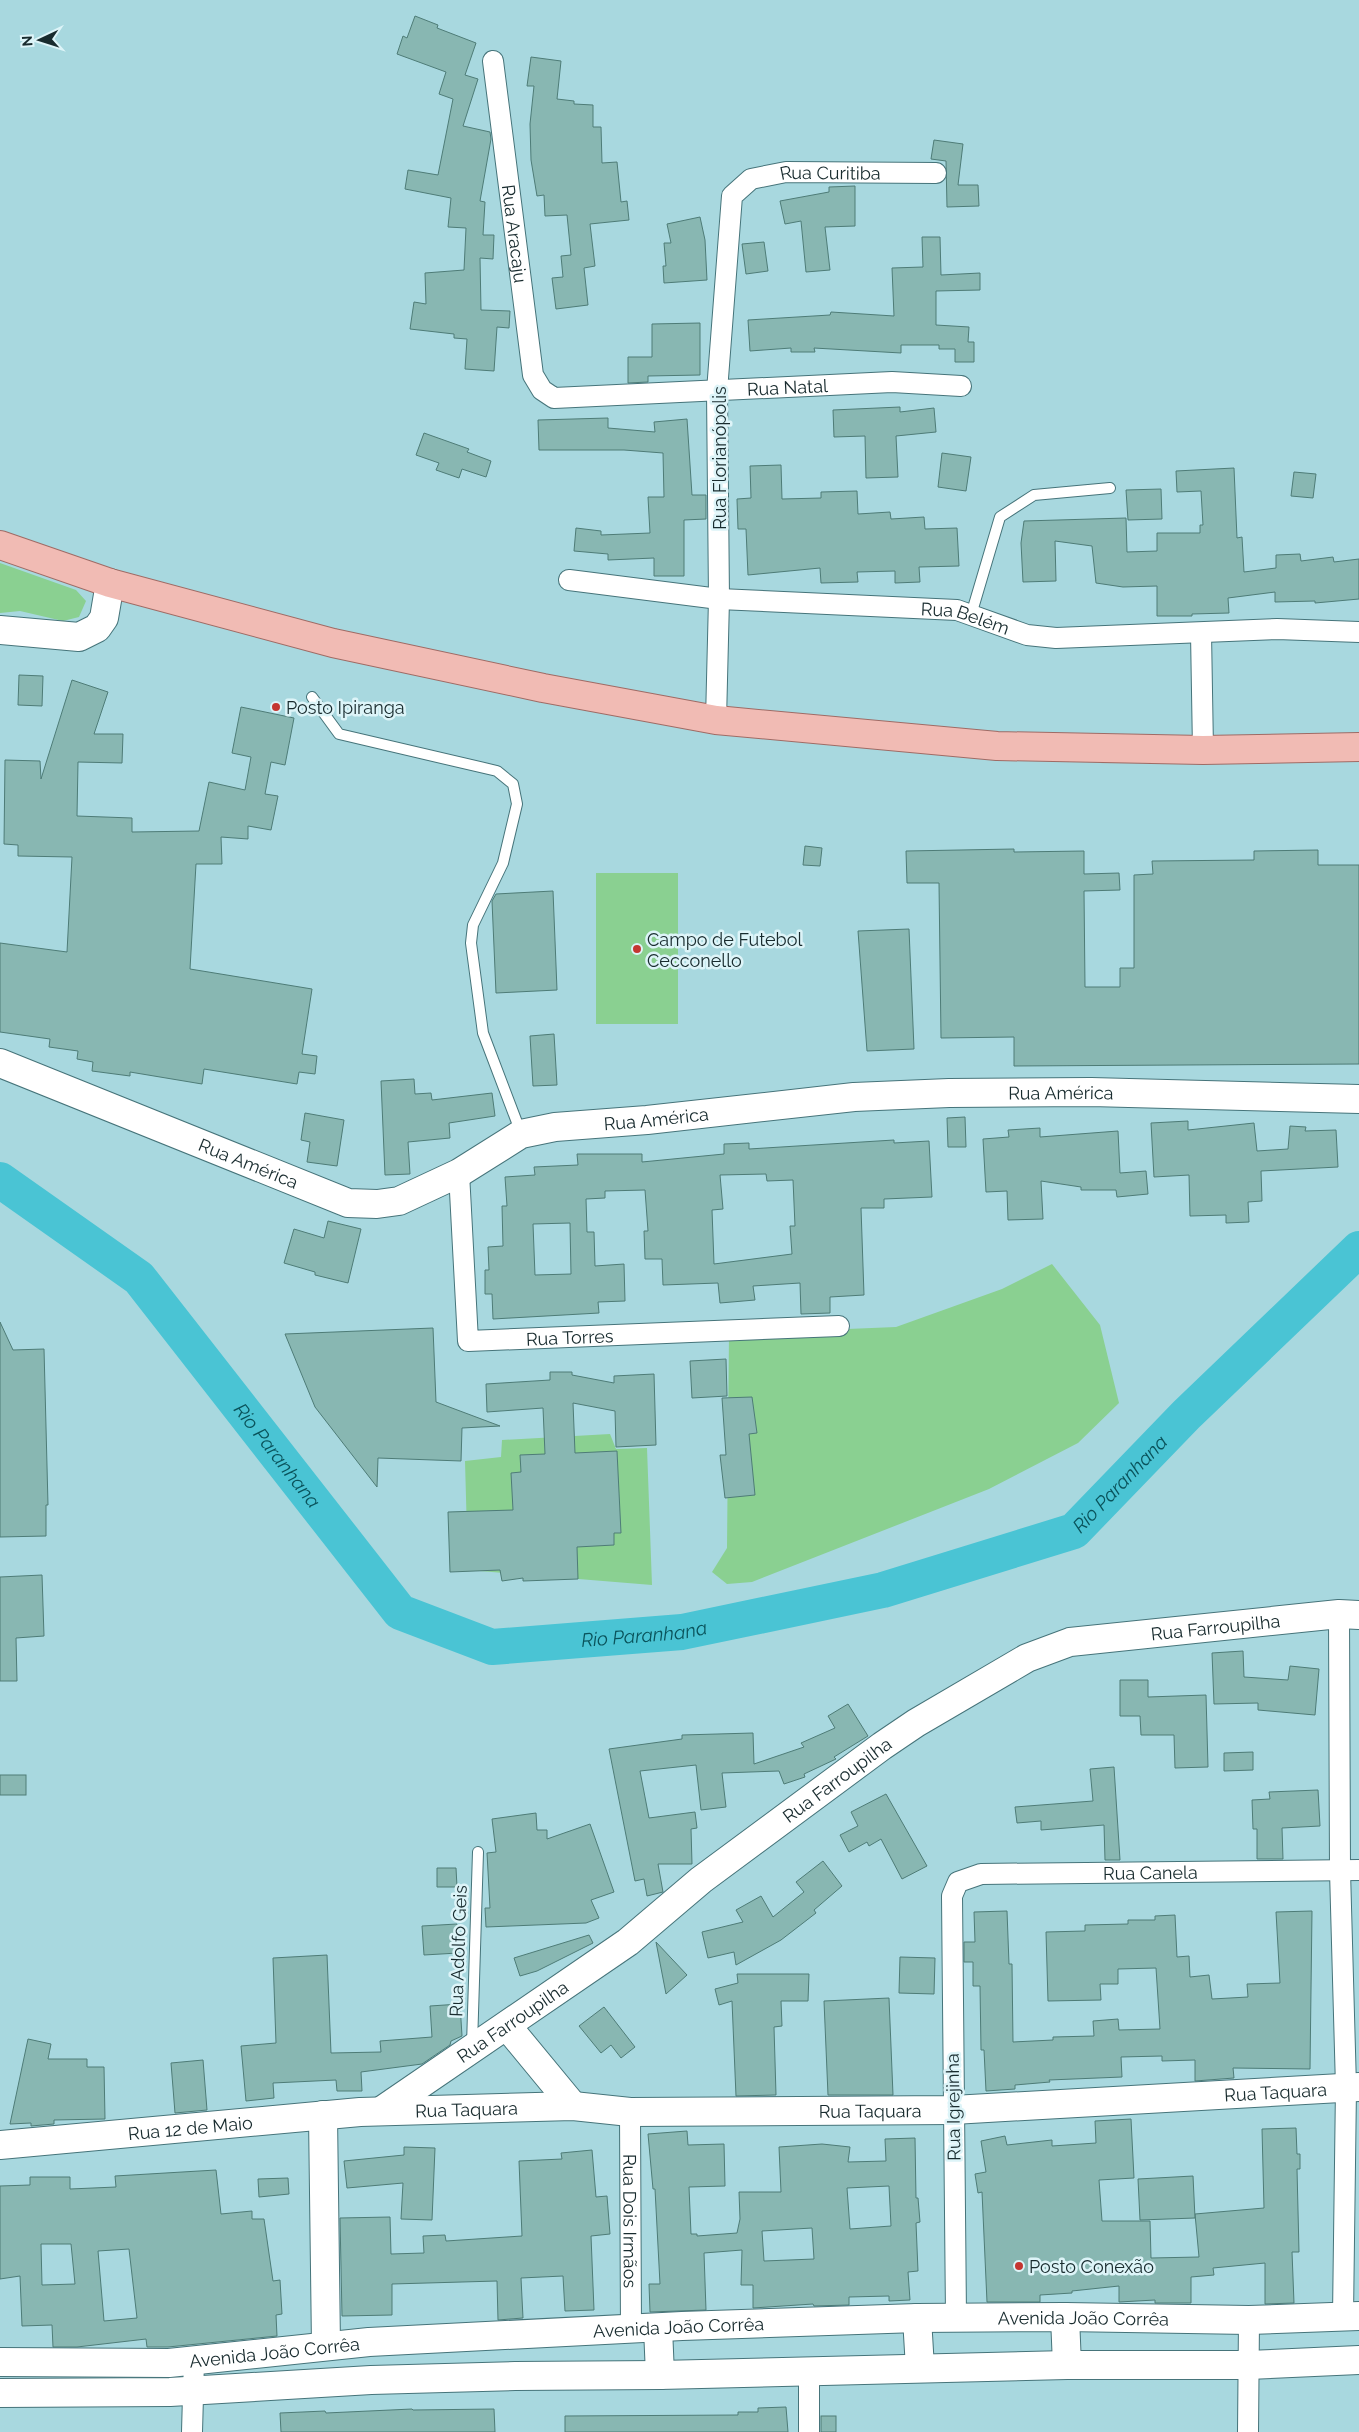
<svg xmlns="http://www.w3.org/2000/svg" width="1359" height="2432" viewBox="0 0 1359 2432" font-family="Raleway,sans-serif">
<rect width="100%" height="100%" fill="#a8d8df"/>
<!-- green -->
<g fill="#8ad091">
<polygon points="0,563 76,590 86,601 79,617 63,621 20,611 0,613"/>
<rect x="596" y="873" width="82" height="151"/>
<polygon points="1052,1264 1100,1325 1119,1403 1078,1443 989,1489 752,1582 727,1584 712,1572 727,1548 729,1334 896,1327 1002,1289"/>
<polygon points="610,1434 616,1449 647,1448 652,1585 468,1570 465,1461 501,1457 502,1440"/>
</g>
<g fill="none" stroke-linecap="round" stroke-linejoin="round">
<!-- river -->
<path stroke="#4ac4d4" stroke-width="36" id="s1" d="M 0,1180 L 139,1278 L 400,1612 L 492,1647 L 682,1632 L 883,1590 L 1074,1531 L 1186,1415 L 1359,1249"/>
</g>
<!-- building -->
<g fill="#88b7b2" stroke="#4e7c77" fill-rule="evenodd">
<polygon points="415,16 438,25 437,28 476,43 465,75 478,79 463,126 490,132 491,139 480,201 485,202 483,235 494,235 493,259 480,258 481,310 510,311 509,328 497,327 494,371 465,369 467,339 454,338 454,334 410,329 414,302 426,304 425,273 464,270 466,228 448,227 451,198 405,189 408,170 438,175 453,99 439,94 446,72 397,54 403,36 407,38"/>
<polygon points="531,57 561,61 557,99 574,101 574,104 593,105 593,127 601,127 602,163 617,162 621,202 627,201 629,220 590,224 595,266 584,268 588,305 556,309 552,278 563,277 561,256 571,255 567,215 545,216 544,195 537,196 531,160 530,124 534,86 527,86"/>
<polygon points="934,140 963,144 958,185 978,185 979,206 947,207 946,161 931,159"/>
<polygon points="855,186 855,226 825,227 830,270 806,272 801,221 785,224 780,201 829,192 829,187"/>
<polygon points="700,217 705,240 707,280 664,283 663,266 666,266 664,243 671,243 667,224"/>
<polygon points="922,237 940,237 941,275 980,273 980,290 936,291 936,325 969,327 968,342 974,342 974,362 955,362 955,349 939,349 939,345 901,345 901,353 814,348 815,352 791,352 791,348 750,351 748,320 830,315 831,312 894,316 892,268 923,267"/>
<polygon points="764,242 768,271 746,274 742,244"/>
<polygon points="700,323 700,375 648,376 648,382 628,383 628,357 652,357 652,324"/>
<polygon points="900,407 900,412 934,408 936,432 896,436 898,477 866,478 865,436 834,437 833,410"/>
<polygon points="608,418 608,428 655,432 654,422 687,419 692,495 706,495 706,519 684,520 684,576 654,576 654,558 608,560 608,554 574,551 576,528 601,531 601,535 650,533 648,497 664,497 663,453 624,450 539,450 538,420"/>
<polygon points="424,433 469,449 467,452 491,461 486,477 462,469 459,478 436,470 439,463 416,455"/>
<polygon points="942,453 971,457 966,491 938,487"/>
<polygon points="781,465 782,499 821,498 821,492 857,491 858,514 890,512 891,519 924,517 925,529 957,528 959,566 919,567 920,582 895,583 895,571 857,572 858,582 821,583 820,568 748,575 746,529 738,529 737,499 751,498 750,466"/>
<polygon points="1234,468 1237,538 1242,537 1244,572 1276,568 1276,555 1300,554 1301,561 1333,557 1334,562 1359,559 1359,599 1315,603 1315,601 1275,602 1275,592 1228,598 1229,613 1192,614 1192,616 1157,616 1157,586 1123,587 1096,583 1092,546 1055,541 1056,581 1023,582 1021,543 1024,521 1126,518 1127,552 1157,551 1157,533 1200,533 1200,525 1203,525 1201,491 1177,492 1176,471"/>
<polygon points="1294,472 1316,474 1313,498 1291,496"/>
<polygon points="1161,489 1162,519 1128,520 1126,490"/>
<polygon points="19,675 43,676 42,706 18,705"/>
<polygon points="72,680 108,692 94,734 123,734 122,763 78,762 77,816 132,818 132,832 199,831 209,782 245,790 251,757 232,753 241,707 294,718 285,765 271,762 265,794 278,796 271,830 248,826 248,839 221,837 222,864 196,864 190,969 312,989 302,1054 317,1056 315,1074 299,1072 297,1084 204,1069 202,1084 130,1072 130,1076 92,1071 93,1062 77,1059 78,1051 49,1047 50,1039 0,1032 0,943 67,952 72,857 18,856 18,845 4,844 5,760 40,761 41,779"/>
<polygon points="805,846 822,848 820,866 803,865"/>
<polygon points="1014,849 1014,852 1084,851 1084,874 1119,873 1120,890 1084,891 1085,987 1120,987 1120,968 1134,968 1134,875 1153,874 1152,861 1254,860 1254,851 1318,850 1318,865 1359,865 1359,1064 1014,1066 1014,1037 941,1038 939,883 907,883 906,851"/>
<polygon points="553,891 557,990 496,993 492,901 496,894"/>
<polygon points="909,929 914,1049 867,1051 858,931"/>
<polygon points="554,1034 557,1085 533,1086 530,1036"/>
<polygon points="414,1079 415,1094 431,1093 432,1100 492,1093 495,1116 449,1123 450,1138 408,1142 410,1174 385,1175 381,1081"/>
<polygon points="305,1113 344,1120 337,1166 307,1162 310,1142 301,1140"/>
<polygon points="965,1117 966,1147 948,1147 947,1118"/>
<polygon points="1188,1121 1188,1130 1254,1123 1257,1151 1288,1149 1290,1126 1306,1127 1305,1131 1336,1130 1338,1167 1261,1171 1262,1201 1248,1202 1249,1222 1226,1223 1226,1215 1190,1216 1189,1175 1154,1177 1151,1123"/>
<polygon points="1040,1128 1040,1137 1118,1131 1120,1173 1146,1171 1148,1194 1117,1197 1116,1190 1081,1190 1081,1187 1041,1181 1043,1219 1008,1220 1007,1191 986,1192 983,1139 1009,1137 1008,1130"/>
<path d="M 894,1140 L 894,1143 L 929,1141 L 932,1197 L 884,1199 L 884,1208 L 861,1208 L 864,1295 L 830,1297 L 830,1313 L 801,1314 L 800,1283 L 753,1286 L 755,1300 L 720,1303 L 718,1283 L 663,1285 L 662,1259 L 645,1259 L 644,1231 L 648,1231 L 645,1190 L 605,1191 L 605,1198 L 586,1199 L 587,1232 L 594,1232 L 595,1266 L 624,1264 L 625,1301 L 598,1302 L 599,1313 L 493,1319 L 492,1294 L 485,1294 L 485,1270 L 489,1270 L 488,1247 L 503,1246 L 502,1206 L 507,1206 L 505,1177 L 535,1175 L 534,1167 L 578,1165 L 577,1154 L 642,1154 L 642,1162 L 724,1154 L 724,1144 L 749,1143 L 749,1149 ZM 766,1174 L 767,1181 L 793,1180 L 795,1226 L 790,1226 L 792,1254 L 714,1264 L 712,1210 L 723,1209 L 720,1175 ZM 570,1223 L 571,1274 L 535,1275 L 533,1224 Z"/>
<polygon points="328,1221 361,1229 348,1283 315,1275 315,1272 284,1263 294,1229 324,1238"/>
<polygon points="0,1322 13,1350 44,1349 48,1505 46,1505 46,1536 0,1537"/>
<polygon points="433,1328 436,1402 500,1426 462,1428 461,1461 378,1458 377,1487 315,1407 285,1334"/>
<polygon points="726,1359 727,1396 692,1398 690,1361"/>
<polygon points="550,1372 572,1372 572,1375 614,1383 614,1376 654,1374 656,1445 616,1447 615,1411 573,1403 575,1453 617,1451 621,1533 614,1533 614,1545 577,1547 578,1579 523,1581 523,1578 502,1581 500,1570 450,1572 448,1512 513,1510 511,1473 521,1472 520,1455 545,1454 543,1408 487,1412 486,1384 550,1380"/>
<polygon points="752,1397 757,1433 749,1434 755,1495 725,1498 720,1455 726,1455 722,1398"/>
<polygon points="42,1575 44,1636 16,1638 17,1681 0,1681 0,1577"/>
<polygon points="1243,1651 1244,1677 1288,1680 1290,1666 1319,1669 1315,1715 1258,1710 1258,1703 1214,1704 1212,1653"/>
<polygon points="1120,1680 1148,1680 1148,1697 1206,1695 1208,1767 1175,1768 1174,1735 1141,1735 1140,1716 1120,1716"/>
<polygon points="848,1704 868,1736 834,1757 836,1759 804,1774 805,1777 784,1784 779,1771 722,1773 726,1807 701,1810 696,1765 640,1771 649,1818 695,1812 697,1828 691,1829 692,1864 658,1864 663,1892 647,1896 644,1879 635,1881 609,1749 682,1739 682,1735 753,1733 754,1764 804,1747 801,1743 835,1728 828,1716"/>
<polygon points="1253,1752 1253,1770 1224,1771 1224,1753"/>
<polygon points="1114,1767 1120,1860 1105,1860 1104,1825 1041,1830 1041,1821 1017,1823 1015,1807 1093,1801 1090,1769"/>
<rect x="0" y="1775" width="26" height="20"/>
<polygon points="1318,1790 1320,1826 1282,1828 1283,1859 1257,1859 1257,1829 1253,1829 1252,1800 1270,1799 1269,1792"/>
<polygon points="886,1794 927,1866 902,1879 881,1839 869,1846 867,1842 849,1852 840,1835 858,1826 851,1812"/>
<polygon points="536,1813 537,1830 547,1830 547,1839 590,1824 614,1892 591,1900 599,1918 586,1923 486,1927 485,1908 490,1908 487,1853 496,1852 492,1819"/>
<polygon points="823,1861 842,1886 814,1910 816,1913 781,1940 736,1965 734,1952 708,1958 702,1932 743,1922 736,1910 761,1896 773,1917 804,1892 796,1882"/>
<polygon points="437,1868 456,1868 457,1887 437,1887"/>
<polygon points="1007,1911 1009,1964 1012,1964 1013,2042 1053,2040 1053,2037 1094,2036 1093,2021 1118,2019 1119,2030 1160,2029 1156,1968 1118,1969 1118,1984 1100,1984 1101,2000 1048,2001 1046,1932 1085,1931 1085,1925 1128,1924 1128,1920 1155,1920 1155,1916 1175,1915 1177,1957 1189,1956 1190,1977 1209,1975 1212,1999 1248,1997 1247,1984 1280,1983 1276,1912 1312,1911 1310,2069 1233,2068 1234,2078 1195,2081 1195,2060 1162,2061 1162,2056 1121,2057 1122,2077 1049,2080 1050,2082 1015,2085 1015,2089 986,2091 984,2050 981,2050 980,1986 973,1986 973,1962 964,1962 964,1942 975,1942 974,1912"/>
<polygon points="457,1924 458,1953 424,1955 422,1926"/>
<polygon points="589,1935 593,1943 537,1971 520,1976 514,1958"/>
<polygon points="656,1942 687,1975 666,1994"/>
<polygon points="327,1955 331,2053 381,2052 380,2041 432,2037 430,2006 460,2004 462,2036 451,2041 450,2045 422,2064 361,2072 362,2091 337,2091 336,2080 273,2083 274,2098 246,2101 241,2046 276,2043 273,1958"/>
<polygon points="900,1957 935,1958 934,1994 899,1993"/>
<polygon points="737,1974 809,1974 808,2001 781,2001 782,2026 774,2027 776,2095 736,2096 732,2001 719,2005 715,1989 738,1983"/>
<polygon points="889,1998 893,2095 828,2095 824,2001"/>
<polygon points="604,2007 635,2047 621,2058 611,2045 601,2053 579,2026"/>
<polygon points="28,2039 51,2044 48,2059 87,2059 87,2067 104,2067 105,2119 54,2120 54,2124 31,2126 31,2123 10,2124"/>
<polygon points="203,2060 207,2110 175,2113 171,2063"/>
<polygon points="1131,2119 1134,2178 1099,2180 1102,2221 1150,2221 1151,2258 1199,2257 1195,2214 1264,2208 1262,2129 1296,2128 1297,2154 1300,2154 1300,2169 1297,2169 1299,2252 1292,2252 1294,2303 1265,2304 1265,2263 1213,2268 1214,2275 1191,2277 1191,2303 1155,2303 1155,2300 1119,2302 1119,2286 1072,2291 1072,2293 1040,2295 1040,2302 987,2302 982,2192 978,2193 975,2174 986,2172 981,2141 1005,2136 1007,2145 1052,2140 1052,2146 1096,2143 1095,2121"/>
<path d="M 687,2131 L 688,2145 L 724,2144 L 725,2186 L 689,2187 L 691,2234 L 697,2234 L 697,2236 L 737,2233 L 740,2219 L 739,2192 L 781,2192 L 779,2147 L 822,2144 L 850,2147 L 848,2162 L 886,2161 L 885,2139 L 915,2138 L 916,2198 L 918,2198 L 920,2222 L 916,2223 L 918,2271 L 908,2272 L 910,2300 L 889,2301 L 889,2296 L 849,2297 L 849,2305 L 814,2306 L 813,2304 L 753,2308 L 753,2285 L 741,2285 L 742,2250 L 704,2253 L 706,2310 L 650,2312 L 649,2284 L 660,2284 L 655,2189 L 653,2189 L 648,2134 ZM 889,2186 L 891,2226 L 850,2229 L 847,2188 ZM 812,2228 L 814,2259 L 764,2261 L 762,2231 Z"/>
<polygon points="404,2147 435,2148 432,2220 401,2219 403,2183 347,2188 344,2161 404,2155"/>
<polygon points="592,2150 596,2197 607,2196 610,2234 591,2236 594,2310 565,2311 563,2276 521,2278 523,2318 498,2320 497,2281 392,2284 392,2315 342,2316 340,2218 390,2217 391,2254 424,2253 423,2236 445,2235 446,2241 522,2236 519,2161 562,2159 561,2153"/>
<path d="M 216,2170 L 221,2214 L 252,2211 L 252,2219 L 264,2219 L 273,2281 L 280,2280 L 282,2314 L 276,2315 L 277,2336 L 168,2347 L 147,2347 L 146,2339 L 77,2347 L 53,2347 L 52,2325 L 22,2326 L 20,2276 L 0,2279 L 0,2186 L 30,2185 L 30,2177 L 70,2177 L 70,2189 L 116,2187 L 115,2176 ZM 41,2244 L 71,2244 L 75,2284 L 42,2285 ZM 129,2249 L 137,2318 L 104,2321 L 98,2251 Z"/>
<polygon points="1193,2176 1195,2218 1140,2220 1138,2179"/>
<polygon points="288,2178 289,2194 259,2197 258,2179"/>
<polygon points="786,2407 788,2432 565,2432 565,2416 738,2415 738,2412 758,2412 758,2408"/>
<polygon points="412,2409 413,2410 494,2409 495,2432 281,2432 280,2413 325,2411 326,2413"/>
<rect x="821" y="2416" width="15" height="16"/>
</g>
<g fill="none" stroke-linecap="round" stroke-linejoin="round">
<!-- lane casing -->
<g stroke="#46747a" stroke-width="12">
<g id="lane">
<polyline points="971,615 1000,517 1034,495 1110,488"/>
<polyline points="312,697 339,734 497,771 513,784 517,804 503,863 473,925 471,943 483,1033 521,1133"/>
<polyline points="472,2045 478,1852"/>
</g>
</g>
<!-- street casing -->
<g stroke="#46747a" stroke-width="22">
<g id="street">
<path id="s2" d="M 493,61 L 533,375 L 542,390 L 554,398 L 892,382 L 961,386"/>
<path id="s3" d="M 569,580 L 719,599 L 957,610 L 1027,635 L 1056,638 L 1277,629 L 1359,632"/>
<polyline points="1201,633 1203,750"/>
<path id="s4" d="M 716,720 L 719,599 L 717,391 L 732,196 L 751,179 L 786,172 L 936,173"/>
<path id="s5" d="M 459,1173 L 468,1341 L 839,1326"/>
<polyline points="1339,1614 1340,1871 1346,2087 1343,2316"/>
<path id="s6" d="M 630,2112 L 631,2329"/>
<path id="s7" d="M 956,2317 L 952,1896 L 958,1882 L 981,1874 L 1359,1870"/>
<polyline points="192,2432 194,2360"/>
<polyline points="809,2432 809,2371"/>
<polyline points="1248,2432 1249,2320"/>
</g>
</g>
<!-- secondary casing -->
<g stroke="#46747a" stroke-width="30">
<g id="secondary">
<polyline points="0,630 79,637 97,628 104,618 110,583"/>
<path id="s8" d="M 0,1063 L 348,1203 L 377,1204 L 399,1201 L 459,1173 L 521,1134 L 555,1127 L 647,1120 L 854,1097 L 949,1093 L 1091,1092 L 1359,1099"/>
<polyline points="507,2026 573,2106"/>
<path id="s9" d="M 381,2111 L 628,1942 L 701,1880 L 882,1746 L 916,1723 L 1027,1658 L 1070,1642 L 1339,1614 L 1359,1615"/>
<polyline points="323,2115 326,2346"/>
<path id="s10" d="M 0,2145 L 360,2112 L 573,2106 L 630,2112 L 953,2110 L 1359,2087"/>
<polyline points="1065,2317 1067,2365"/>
<polyline points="917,2318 920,2368"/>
<polyline points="658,2328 660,2375"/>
<path id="s11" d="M 0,2362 L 169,2363 L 369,2342 L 682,2326 L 917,2318 L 1065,2317 L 1249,2320 L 1359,2316"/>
<polyline points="0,2393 170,2392 371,2380 515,2376 660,2375 1067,2365 1248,2365 1359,2360"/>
</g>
</g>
<!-- primary casing -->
<g stroke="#9f6b65" stroke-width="30">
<polyline id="primary" points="0,545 110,583 333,643 543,688 716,720 997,746 1203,750 1359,747"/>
</g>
<!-- lane -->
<use href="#lane" stroke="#fff" stroke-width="10"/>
<!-- street -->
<use href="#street" stroke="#fff" stroke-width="20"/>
<!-- secondary -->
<use href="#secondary" stroke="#fff" stroke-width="28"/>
<!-- primary -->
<use href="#primary" stroke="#f1bbb4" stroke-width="28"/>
</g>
<!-- markers -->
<g fill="#c43631" stroke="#ddf4f8" stroke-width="2">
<circle cx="276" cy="707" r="5"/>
<circle cx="637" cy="949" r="5"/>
<circle cx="1019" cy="2266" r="5"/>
</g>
<g text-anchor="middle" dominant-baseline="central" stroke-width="5" stroke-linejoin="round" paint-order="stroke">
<!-- street labels -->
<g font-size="18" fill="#182b2e" stroke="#ddf4f8">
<text stroke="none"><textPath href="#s4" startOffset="630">Rua Curitiba</textPath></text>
<text stroke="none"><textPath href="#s2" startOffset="174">Rua Aracaju</textPath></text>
<text stroke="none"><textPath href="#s2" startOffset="582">Rua Natal</textPath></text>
<text transform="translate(719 458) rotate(-90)">Rua Florianópolis</text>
<text stroke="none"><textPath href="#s3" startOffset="399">Rua Belém</textPath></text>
<text stroke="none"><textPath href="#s8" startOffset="1108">Rua América</textPath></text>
<text stroke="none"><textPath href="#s8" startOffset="702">Rua América</textPath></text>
<text stroke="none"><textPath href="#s8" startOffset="268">Rua América</textPath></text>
<text stroke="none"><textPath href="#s5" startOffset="270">Rua Torres</textPath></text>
<text stroke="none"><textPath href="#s9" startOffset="982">Rua Farroupilha</textPath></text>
<text stroke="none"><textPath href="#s9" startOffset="564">Rua Farroupilha</textPath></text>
<text stroke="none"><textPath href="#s7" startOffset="630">Rua Canela</textPath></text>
<text transform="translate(458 1951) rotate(-88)">Rua Adolfo Geis</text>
<text stroke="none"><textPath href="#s9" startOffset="159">Rua Farroupilha</textPath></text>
<text stroke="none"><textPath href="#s10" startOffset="1278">Rua Taquara</textPath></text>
<text transform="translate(953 2107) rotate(-91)">Rua Igrejinha</text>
<text stroke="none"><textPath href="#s10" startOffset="468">Rua Taquara</textPath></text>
<text stroke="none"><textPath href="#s10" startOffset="872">Rua Taquara</textPath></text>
<text stroke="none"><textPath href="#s10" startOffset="191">Rua 12 de Maio</textPath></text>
<text stroke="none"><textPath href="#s6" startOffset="109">Rua Dois Irmãos</textPath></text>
<text stroke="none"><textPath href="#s11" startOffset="1085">Avenida João Corrêa</textPath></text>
<text stroke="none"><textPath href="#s11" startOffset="680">Avenida João Corrêa</textPath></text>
<text stroke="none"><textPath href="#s11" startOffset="275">Avenida João Corrêa</textPath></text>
</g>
<!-- poi labels -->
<g font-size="18" fill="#182b2e" stroke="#ddf4f8" text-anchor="start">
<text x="286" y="707">Posto Ipiranga</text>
<text x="647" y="939">Campo de Futebol<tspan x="647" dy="21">Cecconello</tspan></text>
<text x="1029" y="2266">Posto Conexão</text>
</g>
<!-- water labels -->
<g font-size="19" font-style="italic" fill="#0a535b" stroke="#ddf4f8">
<text stroke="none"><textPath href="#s1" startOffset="395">Rio Paranhana</textPath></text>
<text stroke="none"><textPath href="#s1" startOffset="1354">Rio Paranhana</textPath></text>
<text stroke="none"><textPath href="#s1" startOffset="845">Rio Paranhana</textPath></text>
</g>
</g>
<!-- north arrow -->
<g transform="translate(40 40) rotate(266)" stroke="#ddf4f8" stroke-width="4" paint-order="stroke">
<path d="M0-4L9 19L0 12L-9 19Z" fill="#182b2e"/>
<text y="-8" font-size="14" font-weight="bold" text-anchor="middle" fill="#182b2e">N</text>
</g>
</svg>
